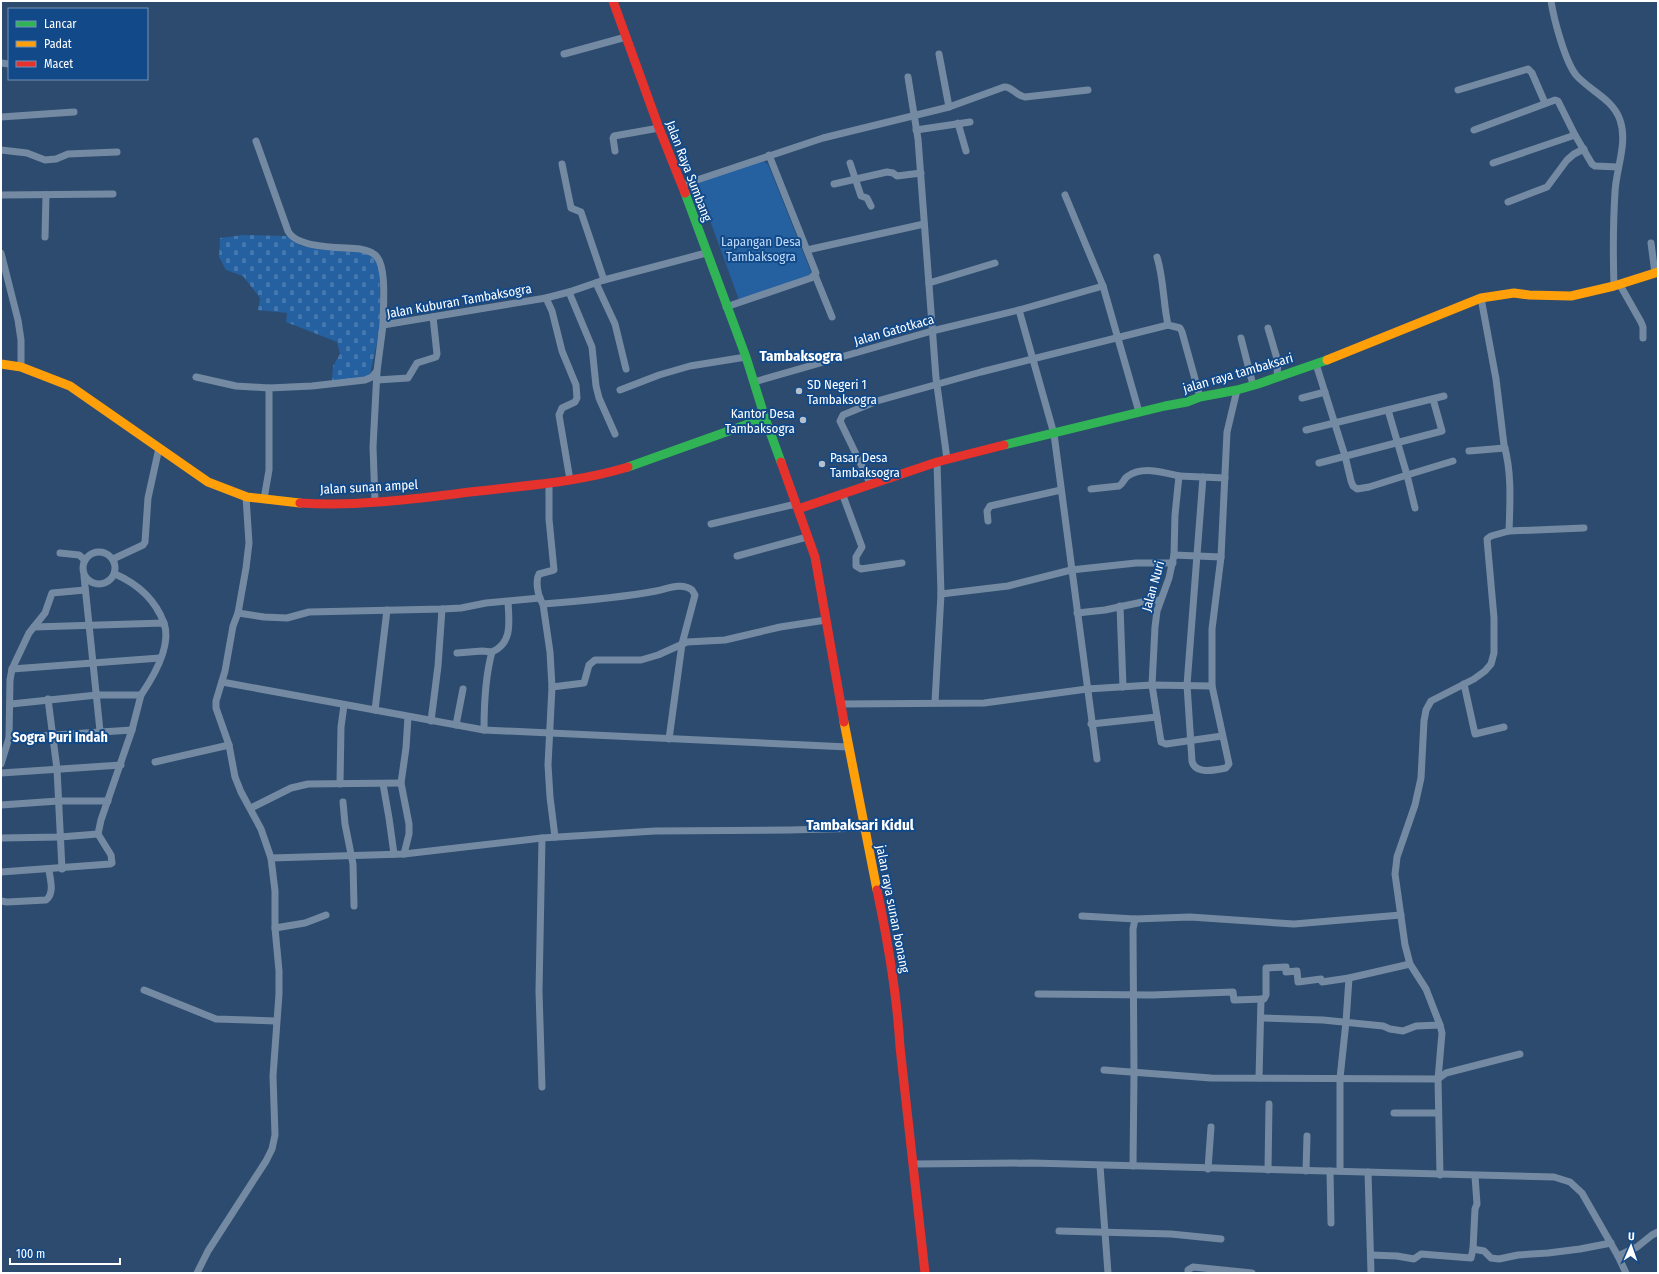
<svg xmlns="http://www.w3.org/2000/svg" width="1659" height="1274" viewBox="0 0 1659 1274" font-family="'Fira Sans Condensed',sans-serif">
<defs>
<pattern id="cemetery-stones" width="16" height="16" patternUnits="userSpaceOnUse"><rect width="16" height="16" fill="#2560a0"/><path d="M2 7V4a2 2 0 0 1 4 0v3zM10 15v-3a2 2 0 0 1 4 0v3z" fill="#4678ae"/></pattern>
</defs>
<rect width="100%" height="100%" fill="#2d4b6e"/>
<!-- cemetery -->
<polygon fill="url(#cemetery-stones)" points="243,235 287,236 301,246 369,253 379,265 381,324 370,374 365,377 332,381 333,366 340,354 337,342 286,322 287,313 258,310 260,298 243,276 226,270 219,257 220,238"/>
<!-- park -->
<polygon fill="#2560a0" points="763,161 768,164 811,272 808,277 739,300 696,182"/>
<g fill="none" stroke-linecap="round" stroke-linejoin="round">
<!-- street -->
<g stroke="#748aa3" stroke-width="7">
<path d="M 1551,1 C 1554,20 1565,61 1576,75 C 1590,91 1613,99 1620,120 C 1628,143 1616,169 1615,192 C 1613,224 1613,255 1614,286"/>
<polyline points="564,54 626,37"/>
<polyline points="939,54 949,107"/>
<polyline points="1,63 9,64"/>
<polyline points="908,77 918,139 936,378 947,459"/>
<polyline points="1458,90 1528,69 1532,73 1545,103"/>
<polyline points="1,117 74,112"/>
<polyline points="958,123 966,151"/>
<polyline points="916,130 970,122"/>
<polyline points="1474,130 1555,100 1558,101 1575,135"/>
<path d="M 256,141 L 288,231 C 297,249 342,247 360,249 C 366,250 373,252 377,257 C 387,269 383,309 383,325"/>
<polyline points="1,150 27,153 45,160 56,159 68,154 117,152"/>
<polyline points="615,151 613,138 614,136 659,128"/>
<polyline points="850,163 861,196 867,198 871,206"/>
<polyline points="1493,163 1575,135 1592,164 1595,166 1618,167"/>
<polyline points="562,164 571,208 581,212 604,280"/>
<polyline points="834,184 887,172 893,173 897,176 921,173"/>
<path d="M 682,185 L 823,138 L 949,107 L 1004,87 C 1012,86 1016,96 1025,97 L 1088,90"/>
<polyline points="1,195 113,194"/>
<polyline points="1065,195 1103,286 1139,412"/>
<polyline points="1508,202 1547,187 1567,160 1574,154 1584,149"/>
<polyline points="45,237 46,195"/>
<polyline points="1651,243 1655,273"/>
<polyline points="807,250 924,224"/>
<polyline points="1,253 18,320 21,340 21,367"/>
<path d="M 1157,257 C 1164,280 1163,302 1168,325 L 1180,328 L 1182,332 L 1200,397"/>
<polyline points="815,275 832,317"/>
<polyline points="596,283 615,324 626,369"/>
<polyline points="929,283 995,263"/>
<polyline points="1620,285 1641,322 1643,327 1643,338"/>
<polyline points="569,292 592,347 596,386 599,398 615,434"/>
<polyline points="546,298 552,311 562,351 576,385 577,398 575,402 562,408 559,415 570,480"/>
<polyline points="726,307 811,278 816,273 769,155"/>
<polyline points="1019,310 1054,434 1097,759"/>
<polyline points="1268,328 1278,362 1277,376"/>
<polyline points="1241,338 1253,385"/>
<polyline points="1316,364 1345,456 1351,481 1353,486 1357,489 1369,487 1407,475 1388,410"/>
<polyline points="196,377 236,386 269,388"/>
<polyline points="377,380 408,378 417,363 436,357 437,354 433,317"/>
<polyline points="754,382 932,331 1019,310 1103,286"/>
<polyline points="620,390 659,375 690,366 746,357"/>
<polyline points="1302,398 1325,392"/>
<polyline points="1306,430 1444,396"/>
<polyline points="1469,451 1505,448"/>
<polyline points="1319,463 1442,431 1433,399"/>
<path d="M 1203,477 L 1187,685 L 1192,761 C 1195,775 1216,770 1226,768 L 1229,764 L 1212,686 L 1212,629 L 1221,557 L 1227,432 L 1237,390"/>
<path d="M 549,483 L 549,519 L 554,570 L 539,574 C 535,581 538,597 543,604 L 550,652 L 552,687 L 548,765 L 550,797 L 555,837"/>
<polyline points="870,483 840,421 843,415 877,401 981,372 1168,325"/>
<path d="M 1091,489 L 1119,486 C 1124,483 1123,479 1128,476 C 1142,466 1163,472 1179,476"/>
<polyline points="842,493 862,547 856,557 856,566 861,569 902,563"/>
<polyline points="264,499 269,470 269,388 312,386 365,380 372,377 377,371 383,325 546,298 569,292 604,280 706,253"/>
<polyline points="375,501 373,447 377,371"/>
<polyline points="1415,508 1407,475 1453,461"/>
<polyline points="988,521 987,511 990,506 1061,490"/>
<polyline points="711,524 796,504"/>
<polyline points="1509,531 1584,528"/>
<circle cx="99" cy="568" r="16"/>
<polyline points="60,553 79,555 85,560"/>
<polyline points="1174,555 1221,557"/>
<polyline points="737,556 807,537"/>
<polyline points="113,559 143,545 145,542 148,498 159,448"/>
<path d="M 115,574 C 138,584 155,599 164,623"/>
<polyline points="84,576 100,731"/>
<polyline points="941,594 1008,586 1071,570 1136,563 1173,563"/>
<path d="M 543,604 C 581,601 619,598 656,591 C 667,589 682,582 692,590 L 695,595 L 682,644 L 669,739"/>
<polyline points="1120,606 1123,687"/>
<polyline points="238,613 264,617 287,618 309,612 442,609 461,608 486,603 540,598"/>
<polyline points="1077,613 1105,610 1147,601 1160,600"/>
<polyline points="457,653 482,651 492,652"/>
<polyline points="12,669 160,658"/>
<polyline points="222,682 484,730 848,747"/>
<polyline points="1464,684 1475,734 1504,727"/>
<polyline points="552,687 584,683 589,665 595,660 641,660 658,655 687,642 725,640 780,627 826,620"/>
<polyline points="48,699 57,769 62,869"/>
<polyline points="935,702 941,594 937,462"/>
<path d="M 11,704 L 97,695 L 141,695 C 154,676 172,646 164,623 L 34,627"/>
<polyline points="842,704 984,703 1087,689 1152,685 1212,686"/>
<polyline points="375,710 387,610"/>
<polyline points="431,721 438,666 442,609"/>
<polyline points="1091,724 1157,717"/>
<polyline points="456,725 463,689"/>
<path d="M 484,730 C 484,704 485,677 492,652 C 513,643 509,621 508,602"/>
<polyline points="1222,736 1166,744 1161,742 1152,685 1155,627 1157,611 1169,578 1174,555 1175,515 1179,476 1225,478"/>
<polyline points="9,738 132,730"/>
<polyline points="155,762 229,745"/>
<polyline points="1,764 9,738 10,680 12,669 29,633 45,613 52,593 85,590"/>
<polyline points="1,773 121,765"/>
<polyline points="340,784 341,727 344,705"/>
<polyline points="383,784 389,818 394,854"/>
<polyline points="343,802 345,824 353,864 354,906"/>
<polyline points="1,805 58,801 108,801"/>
<polyline points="251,808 291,788 308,784 401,783"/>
<polyline points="1,838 60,837 98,834 101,820 132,730 141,695"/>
<polyline points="404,854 409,834 409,824 401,783 406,748 408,717"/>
<polyline points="271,858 404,854 542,838 655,831 790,830 864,828"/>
<polyline points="1,872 110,864 112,863 111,855 98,834"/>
<path d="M 1,901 L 7,902 L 46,900 C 55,893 50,879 49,870"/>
<polyline points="1082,916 1135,919 1190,917 1294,924 1401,915"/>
<polyline points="275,928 305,923 326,915"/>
<polyline points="144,990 216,1019 276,1021"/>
<polyline points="1038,994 1152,995 1233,992 1234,1000 1264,999 1266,995 1266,968 1286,967 1286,972 1297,971 1298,982 1321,979 1322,982 1349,978 1410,964"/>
<polyline points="1261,1018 1323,1020 1383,1026 1390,1029 1403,1031 1416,1026 1440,1025"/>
<polyline points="1104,1070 1211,1078 1438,1079 1446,1073 1520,1054"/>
<polyline points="1259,1078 1261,999"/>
<polyline points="542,1087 539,991 542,838"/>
<polyline points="1394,1113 1438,1113"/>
<polyline points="913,1164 1032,1163 1554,1177 1570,1182 1582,1193 1618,1256 1626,1273"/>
<polyline points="1100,1166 1108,1273"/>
<polyline points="1133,1166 1134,1073 1133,929 1135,919"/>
<polyline points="1208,1169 1211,1127"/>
<polyline points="1268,1170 1269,1104"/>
<polyline points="1306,1171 1307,1136"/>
<polyline points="1330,1171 1331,1223"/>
<polyline points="1340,1171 1340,1078 1346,1022 1349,978"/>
<polyline points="1368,1172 1371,1273"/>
<path d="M 1440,1175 L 1438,1079 L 1442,1033 L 1440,1025 L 1426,989 L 1410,964 L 1405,945 L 1395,874 L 1396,866 L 1397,857 L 1415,805 L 1421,778 L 1424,721 L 1426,710 L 1431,701 L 1474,679 L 1485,671 L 1491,664 L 1494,653 L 1494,618 L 1487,539 L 1491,536 L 1509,531 C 1510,504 1512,472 1504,445 L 1496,379 L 1481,298"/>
<polyline points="1059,1231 1171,1234 1221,1239"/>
<polyline points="1473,1249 1484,1251 1491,1258 1499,1259 1518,1255 1548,1253 1580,1249 1611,1243"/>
<polyline points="1371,1255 1397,1256 1414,1259 1421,1254 1471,1258 1473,1249 1475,1209 1477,1204 1475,1176"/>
<polyline points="1618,1256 1637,1247 1652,1235 1658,1232"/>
<polyline points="197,1273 208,1251 266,1161 272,1149 275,1135 273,1076 279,994 279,971 275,928 275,891 271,858 261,829 241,792 235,777 229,745 216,708 216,701 225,671 233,626 238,613 246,568 249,543 246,497"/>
<polyline points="1188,1273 1188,1270 1193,1267 1252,1273"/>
</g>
<!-- fast -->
<g stroke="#30b455" stroke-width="9">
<polyline points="685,193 746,357 765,418"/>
<polyline points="1004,445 1165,406 1187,402 1200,397 1237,390 1258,384 1327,360"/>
<polyline points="628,467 765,418 781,462"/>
</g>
<!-- slow -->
<g stroke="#ff9f0a" stroke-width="9">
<polyline points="1327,360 1481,298 1514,293 1529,295 1571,296 1614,286 1658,272"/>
<polyline points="1,364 21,367 70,386 208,482 247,497 300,503"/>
<polyline points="844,722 877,890"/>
</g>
<!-- jam -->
<g stroke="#e5322d" stroke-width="9">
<polyline points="613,1 659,128 685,193"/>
<polyline points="781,462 815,557 844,722"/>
<path d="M 300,503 C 360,507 420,498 479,491 C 529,485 579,482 628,467"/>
<polyline points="798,509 937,462 1004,445"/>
<path d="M 877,890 C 888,942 897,994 900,1047 L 925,1273"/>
</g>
</g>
<!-- markers -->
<g fill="#b6c0cc" stroke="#124989" stroke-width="1.5">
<circle cx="799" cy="391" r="4"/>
<circle cx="803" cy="420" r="4"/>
<circle cx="822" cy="464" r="4"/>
</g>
<g text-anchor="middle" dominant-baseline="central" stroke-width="4" stroke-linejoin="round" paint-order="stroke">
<!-- street labels -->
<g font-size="13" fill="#fff" stroke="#124989">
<text transform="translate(689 171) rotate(69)">Jalan Raya Sumbang</text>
<text transform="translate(459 301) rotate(-10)">Jalan Kuburan Tambaksogra</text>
<text transform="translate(894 330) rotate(-16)">Jalan Gatotkaca</text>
<text transform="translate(1238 373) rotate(-16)">jalan raya tambaksari</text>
<text transform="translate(369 487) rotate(-3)">Jalan sunan ampel</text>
<text transform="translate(1153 586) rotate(-74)">Jalan Nuri</text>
<text transform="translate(893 909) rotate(79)">jalan raya sunan bonang</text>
</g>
<!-- park labels -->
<g font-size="13" fill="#bfdcfc" stroke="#124989">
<text x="761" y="241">Lapangan Desa<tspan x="761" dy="15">Tambaksogra</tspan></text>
</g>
<!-- poi labels -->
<g font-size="13" fill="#fff" stroke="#124989" text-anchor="start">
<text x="807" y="384">SD Negeri 1<tspan x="807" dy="15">Tambaksogra</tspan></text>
<text x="795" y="413" text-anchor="end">Kantor Desa<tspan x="795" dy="15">Tambaksogra</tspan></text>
<text x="830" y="457">Pasar Desa<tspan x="830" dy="15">Tambaksogra</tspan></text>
</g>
<!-- neighbourhood labels -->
<g font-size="14" font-weight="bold" fill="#fff" stroke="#124989">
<text x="60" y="737">Sogra Puri Indah</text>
</g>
<!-- quarter labels -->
<g font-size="15" font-weight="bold" fill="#fff" stroke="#124989">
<text x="801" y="356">Tambaksogra</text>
<text x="860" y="825">Tambaksari Kidul</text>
</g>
</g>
<!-- border -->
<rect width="1659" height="1274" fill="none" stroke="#ffffff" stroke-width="4"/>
<!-- legend -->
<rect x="8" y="8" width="140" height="72" fill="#124989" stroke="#7192b8"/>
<rect x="16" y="21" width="20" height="6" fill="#30b455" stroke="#7192b8"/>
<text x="44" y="28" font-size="12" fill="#ffffff">Lancar</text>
<rect x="16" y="41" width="20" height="6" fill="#ff9f0a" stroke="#7192b8"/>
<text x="44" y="48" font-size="12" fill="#ffffff">Padat</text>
<rect x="16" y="61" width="20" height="6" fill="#e5322d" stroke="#7192b8"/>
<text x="44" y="68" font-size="12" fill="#ffffff">Macet</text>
<!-- north arrow -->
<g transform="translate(1631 1246) rotate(2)" stroke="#124989" stroke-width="3" paint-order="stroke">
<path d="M0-3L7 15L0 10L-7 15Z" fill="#ffffff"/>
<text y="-6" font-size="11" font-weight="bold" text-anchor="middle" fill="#ffffff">U</text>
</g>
<!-- scale -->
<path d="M10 1258v6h110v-6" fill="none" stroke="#ffffff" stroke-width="2"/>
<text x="16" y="1258" font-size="12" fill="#ffffff" stroke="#124989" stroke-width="3" paint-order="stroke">100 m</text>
</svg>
